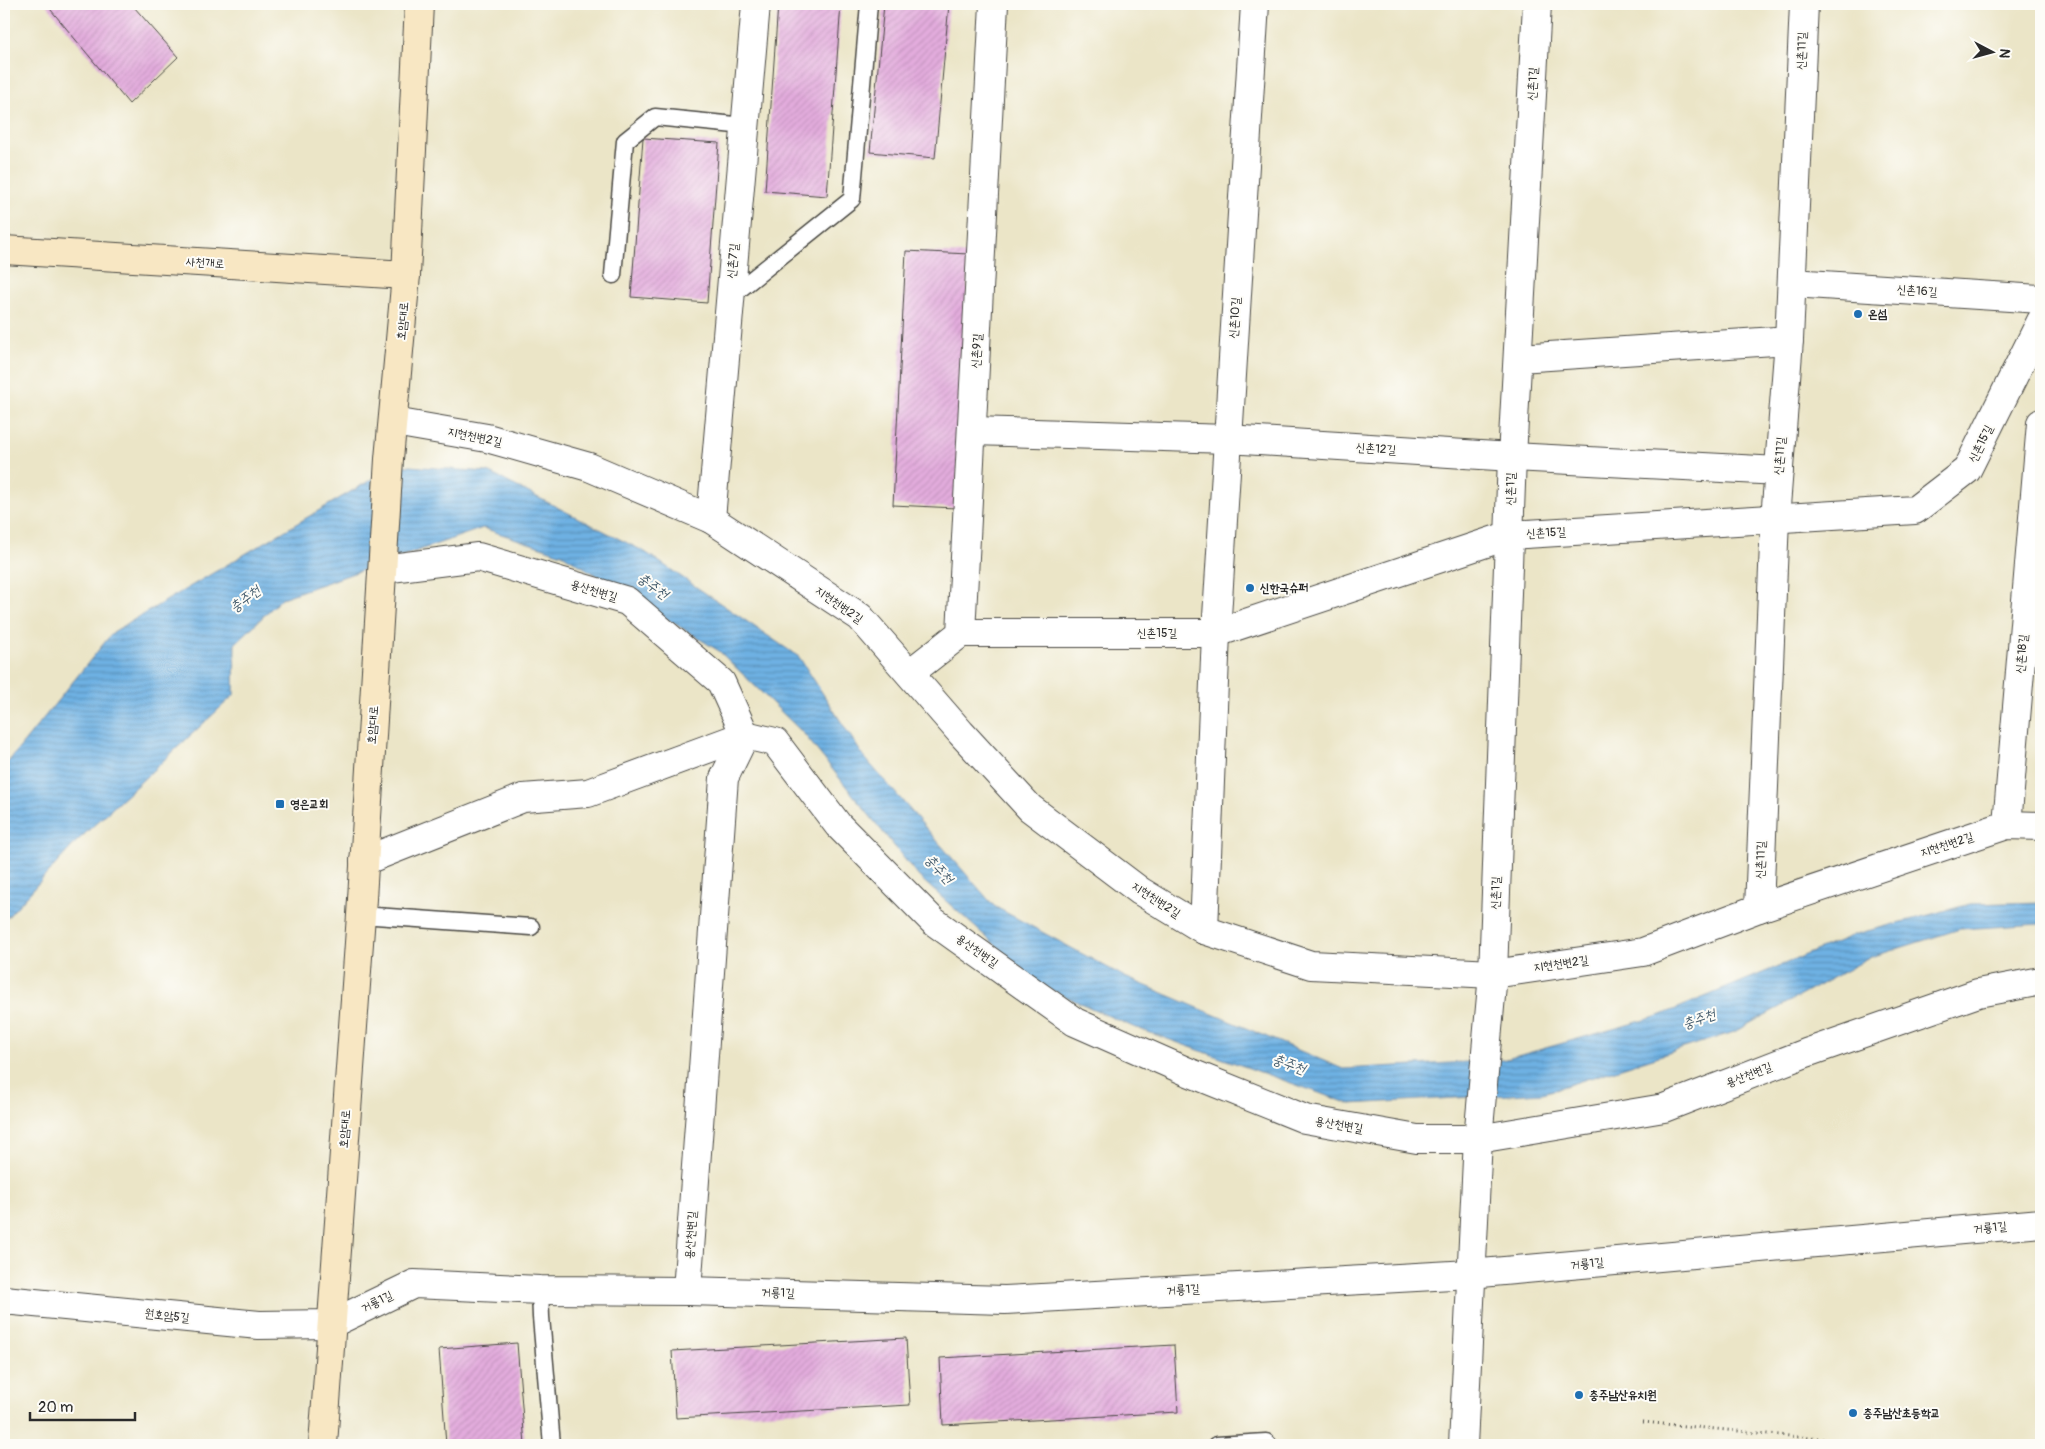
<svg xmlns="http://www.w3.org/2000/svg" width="2045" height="1449" viewBox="0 0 2045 1449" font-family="Pangolin,'Poor Story',sans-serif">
<defs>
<pattern id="water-rules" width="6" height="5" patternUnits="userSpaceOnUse" patternTransform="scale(1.25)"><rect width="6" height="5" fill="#6eb1e3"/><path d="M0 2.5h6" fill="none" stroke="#5b90b8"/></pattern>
<pattern id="building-hatch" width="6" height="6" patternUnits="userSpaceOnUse" patternTransform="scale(1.25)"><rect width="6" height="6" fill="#e3acdd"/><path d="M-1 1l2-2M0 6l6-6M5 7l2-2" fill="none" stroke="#c394be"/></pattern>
</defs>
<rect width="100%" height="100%" fill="#fdfcf7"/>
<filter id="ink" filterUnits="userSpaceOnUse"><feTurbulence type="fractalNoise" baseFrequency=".02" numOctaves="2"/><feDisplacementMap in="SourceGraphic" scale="10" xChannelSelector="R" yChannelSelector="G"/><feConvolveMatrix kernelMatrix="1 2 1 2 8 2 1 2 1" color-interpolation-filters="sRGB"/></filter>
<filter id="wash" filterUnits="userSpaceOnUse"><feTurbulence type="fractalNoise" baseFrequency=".0096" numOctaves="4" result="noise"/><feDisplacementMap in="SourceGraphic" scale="20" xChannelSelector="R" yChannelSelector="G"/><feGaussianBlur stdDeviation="1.12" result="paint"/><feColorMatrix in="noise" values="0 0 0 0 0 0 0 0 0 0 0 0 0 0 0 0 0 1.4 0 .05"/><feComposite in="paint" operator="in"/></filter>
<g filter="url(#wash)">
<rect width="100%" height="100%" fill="#ebe5c7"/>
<!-- water -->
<polygon fill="url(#water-rules)" stroke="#4c6e87" points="396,465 488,472 645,552 799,657 864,757 994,906 1125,977 1343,1069 1503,1060 1659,1016 1856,934 1970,904 2041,902 2041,924 1960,929 1871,957 1734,1032 1543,1093 1350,1104 1131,1026 1040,985 919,877 804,734 719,651 562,554 483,528 282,598 235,644 234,695 77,841 4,921 4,767 113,632"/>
<g id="blocks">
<!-- building -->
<g fill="url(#building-hatch)">
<polygon points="46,4 138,4 134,7 178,57 129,104"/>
<polygon points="778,4 841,4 827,196 765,191"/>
<polygon points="884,4 949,4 935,158 870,152"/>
<polygon points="643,138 719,143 707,303 631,297"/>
<polygon points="906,251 969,254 956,508 893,505"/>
<polygon points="906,1338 910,1405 676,1418 672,1351"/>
<polygon points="517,1343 525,1445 446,1445 439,1349"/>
<polygon points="1174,1345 1178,1412 943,1425 940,1358"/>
</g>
</g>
</g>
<g filter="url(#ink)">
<use href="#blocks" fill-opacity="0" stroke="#484742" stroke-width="1"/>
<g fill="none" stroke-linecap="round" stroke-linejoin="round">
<!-- lane casing -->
<g stroke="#484742" stroke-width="19">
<g id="lane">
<polyline points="613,275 625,141 655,117 745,126"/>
<polyline points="730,297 852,199 869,4"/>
<polyline points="361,915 531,927"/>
<polyline points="540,1290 541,1317 552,1445"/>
<polyline points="1217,1445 1266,1442 1269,1445"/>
</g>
</g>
<!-- street casing -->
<g stroke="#484742" stroke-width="30">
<g id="street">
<polyline points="1792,283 2041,299"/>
<polyline points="1519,358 1789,340"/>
<polyline points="394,422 487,438 589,467 711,519 860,617 961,733 1030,808 1140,891 1204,930 1311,965 1493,974 1643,952 1759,908 2007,825 2041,826"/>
<polyline points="973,431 1228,439 1512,457 1779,471"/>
<polyline points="711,519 756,4"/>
<polyline points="383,569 478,557 627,601 721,682 745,735 775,742 838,825 933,921 1075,1022 1186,1071 1305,1119 1417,1139 1478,1139 1664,1108 1806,1053 1978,993 2041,981"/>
<polyline points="961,633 1216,633 1510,535 1915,510 1967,470 2041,321"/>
<polyline points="910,673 961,633 994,4"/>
<polyline points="2007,825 2041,423"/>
<polyline points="364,861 523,798 588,793 745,735"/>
<polyline points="1759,908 1775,519 1789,340 1804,4"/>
<polyline points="1204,930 1216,633 1255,4"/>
<polyline points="687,1291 724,778 745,735"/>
<polyline points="4,1300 259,1325 331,1324 414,1284 540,1290 687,1291 1005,1300 1470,1274 2041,1223"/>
<polyline points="1463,1445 1478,1139 1493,974 1512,457 1537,4"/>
</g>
</g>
<!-- secondary casing -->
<g stroke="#484742" stroke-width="30">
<g id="secondary">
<polyline points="4,250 406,275"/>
<polyline points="323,1445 361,915 389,459 406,275 419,4"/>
</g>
</g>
<!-- path -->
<polyline stroke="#484742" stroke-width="3" stroke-dasharray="1 4" stroke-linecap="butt" points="1643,1422 1884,1445"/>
<!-- lane -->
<use href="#lane" stroke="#fff" stroke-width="16"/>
<!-- street -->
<use href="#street" stroke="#fff" stroke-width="28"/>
<!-- secondary -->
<use href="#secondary" stroke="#f8e7c3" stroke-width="28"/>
</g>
</g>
<!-- markers -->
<g fill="#1f6fb2" stroke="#fdfcf7" stroke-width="2">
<circle cx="1858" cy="314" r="5"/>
<circle cx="1250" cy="588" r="5"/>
<rect x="275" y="799" width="10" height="10" rx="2.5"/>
<circle cx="1579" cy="1395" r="5"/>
<circle cx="1853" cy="1413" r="5"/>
</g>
<g text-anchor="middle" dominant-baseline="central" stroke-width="4" stroke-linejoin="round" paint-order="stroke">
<!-- street labels -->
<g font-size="12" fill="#2b2b2b" stroke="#fdfcf7">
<text transform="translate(1802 51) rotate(-88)">신촌11길</text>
<text transform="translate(1533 84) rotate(-87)">신촌1길</text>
<text transform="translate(733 261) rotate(-85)">신촌7길</text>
<text transform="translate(205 263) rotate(4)">사천개로</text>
<text transform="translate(1917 291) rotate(4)">신촌16길</text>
<text transform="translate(1235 318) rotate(-86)">신촌10길</text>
<text transform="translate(403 321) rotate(-85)">호암대로</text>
<text transform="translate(977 351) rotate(-87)">신촌9길</text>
<text transform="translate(475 437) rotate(12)">지현천변2길</text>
<text transform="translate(1981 444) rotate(-64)">신촌15길</text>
<text transform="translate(1376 449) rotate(4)">신촌12길</text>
<text transform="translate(1780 456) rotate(-85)">신촌11길</text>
<text transform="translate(1511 489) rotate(-89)">신촌1길</text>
<text transform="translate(1546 533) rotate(-3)">신촌15길</text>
<text transform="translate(594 591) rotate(17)">용산천변길</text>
<text transform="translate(839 605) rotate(35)">지현천변2길</text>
<text x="1157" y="633">신촌15길</text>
<text transform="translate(2022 654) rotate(-85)">신촌18길</text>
<text transform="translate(373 725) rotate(-86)">호암대로</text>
<text transform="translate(1947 845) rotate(-18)">지현천변2길</text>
<text transform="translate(1761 860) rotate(-88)">신촌11길</text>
<text transform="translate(1496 893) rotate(-88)">신촌1길</text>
<text transform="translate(1156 900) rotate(33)">지현천변2길</text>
<text transform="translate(977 951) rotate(35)">용산천변길</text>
<text transform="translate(1561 964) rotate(-8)">지현천변2길</text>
<text transform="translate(1749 1075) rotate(-21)">용산천변길</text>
<text transform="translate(1339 1125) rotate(10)">용산천변길</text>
<text transform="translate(345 1129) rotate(-86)">호암대로</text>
<text transform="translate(1990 1228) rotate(-5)">거룡1길</text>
<text transform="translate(691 1235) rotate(-86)">용산천변길</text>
<text transform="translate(1587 1264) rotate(-5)">거룡1길</text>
<text transform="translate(1183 1290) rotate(-3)">거룡1길</text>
<text transform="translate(778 1293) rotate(2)">거룡1길</text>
<text transform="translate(377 1302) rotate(-26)">거룡1길</text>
<text transform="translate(167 1316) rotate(6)">원호암5길</text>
</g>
<!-- poi labels -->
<g font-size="12" font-weight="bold" fill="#2b2b2b" stroke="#fdfcf7" text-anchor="start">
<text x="1868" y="314">온섬</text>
<text x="1260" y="588">신한국슈퍼</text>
<text x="290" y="804">영은교회</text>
<text x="1589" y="1395">충주남산유치원</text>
<text x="1863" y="1413">충주남산초등학교</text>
</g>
<!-- water labels -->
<g font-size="14" font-style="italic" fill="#425a6b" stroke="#fdfcf7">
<text transform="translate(653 586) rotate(36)">충주천</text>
<text transform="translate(245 599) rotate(-37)">충주천</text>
<text transform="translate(939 869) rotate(47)">충주천</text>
<text transform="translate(1699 1019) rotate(-19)">충주천</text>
<text transform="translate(1289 1064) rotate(20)">충주천</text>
</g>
</g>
<!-- margin -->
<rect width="2045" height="1449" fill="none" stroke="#fdfcf7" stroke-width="20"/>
<!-- north arrow -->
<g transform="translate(1992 52) rotate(96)" stroke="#fdfcf7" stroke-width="4" paint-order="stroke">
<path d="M0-4L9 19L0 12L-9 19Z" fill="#2b2b2b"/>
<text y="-8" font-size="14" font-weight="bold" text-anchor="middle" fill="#2b2b2b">N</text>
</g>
<!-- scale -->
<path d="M30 1412v8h105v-8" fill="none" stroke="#2b2b2b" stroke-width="2.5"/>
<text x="38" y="1412" font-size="15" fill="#2b2b2b" stroke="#fdfcf7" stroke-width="4" paint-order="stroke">20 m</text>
</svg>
